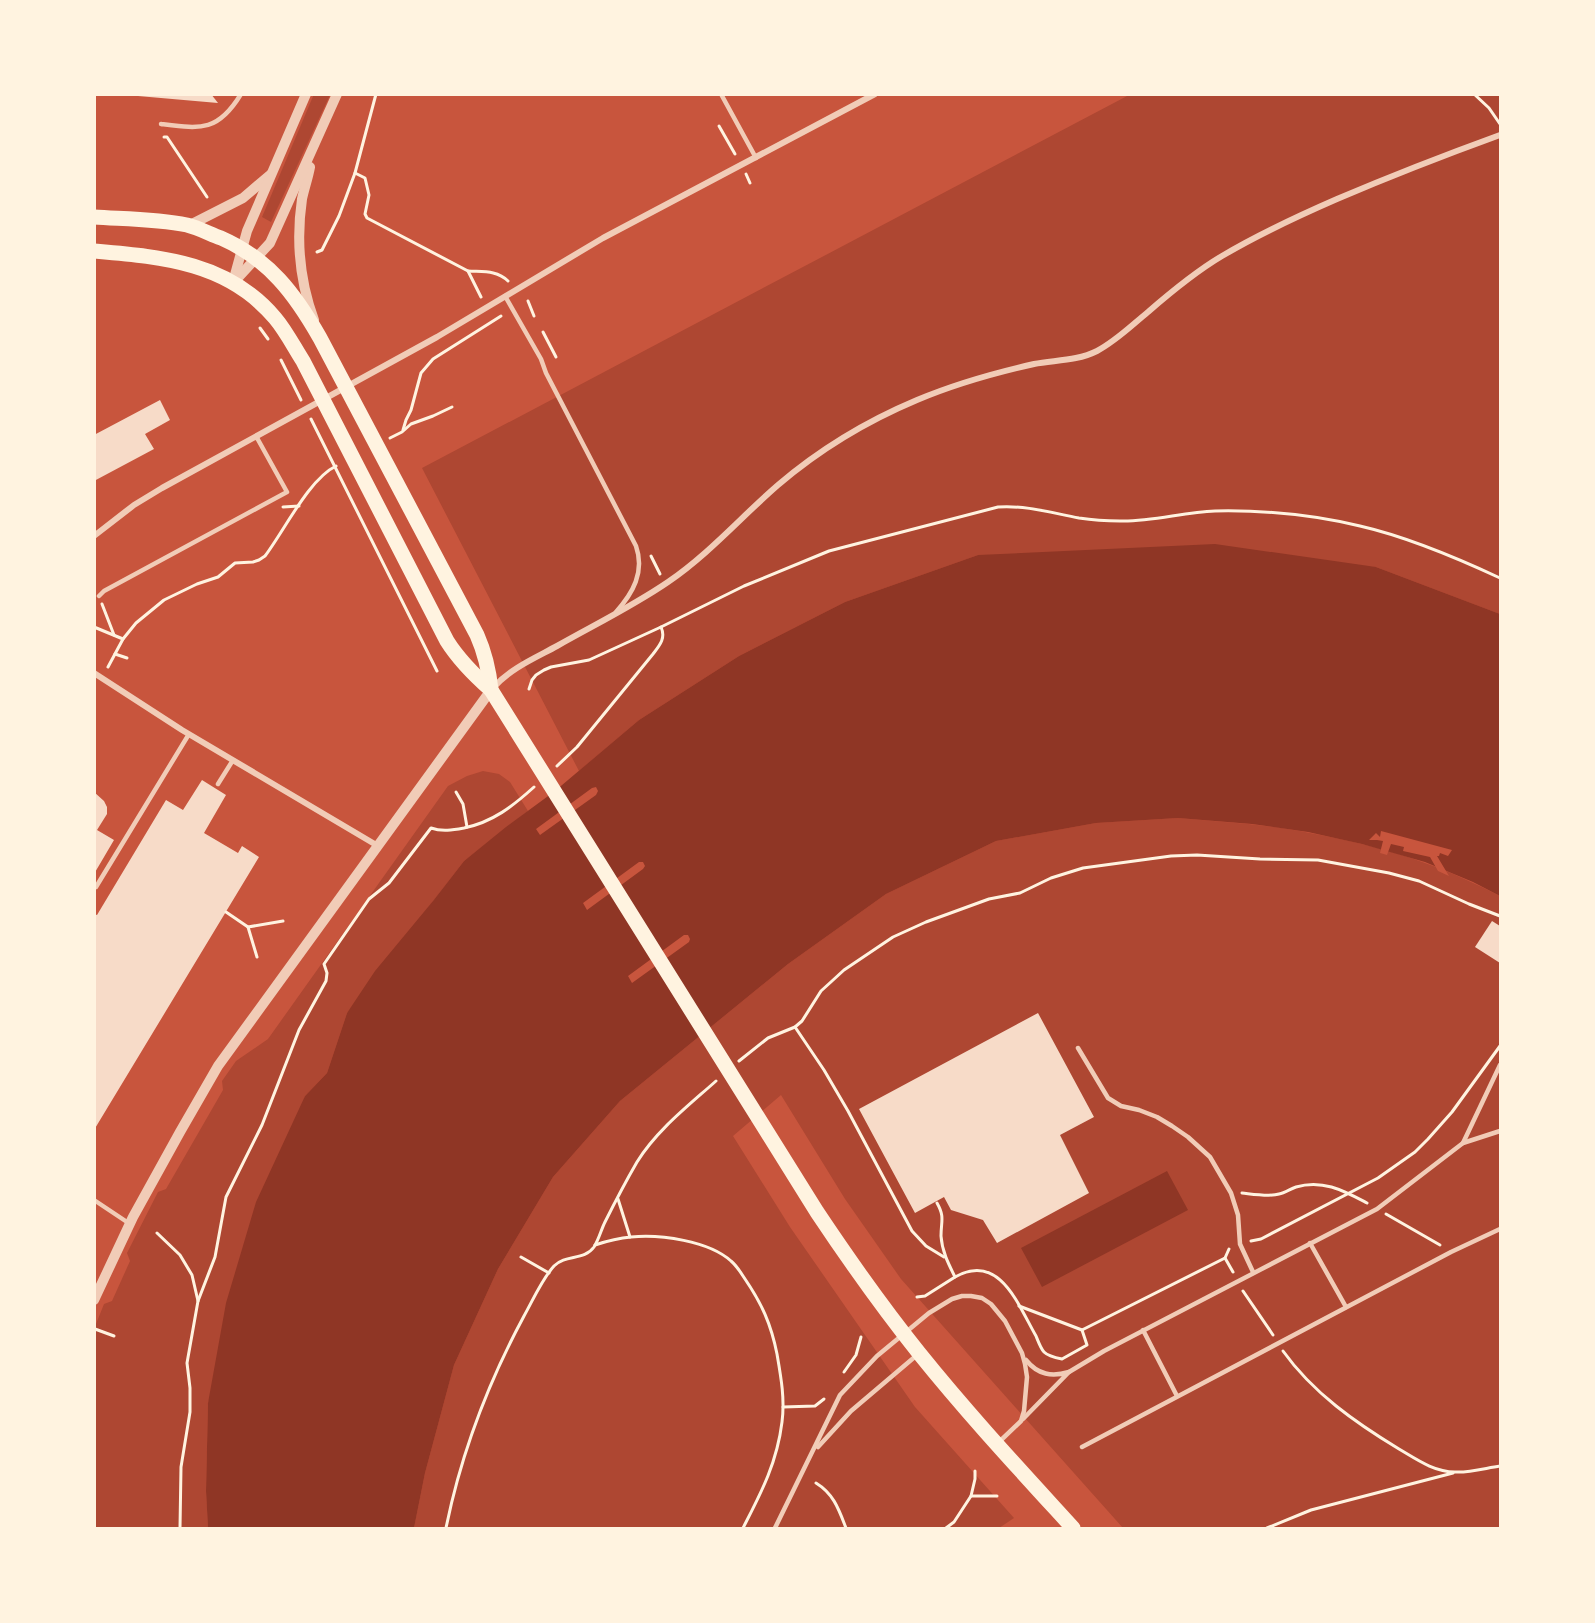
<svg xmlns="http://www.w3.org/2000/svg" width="1595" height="1623" viewBox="0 0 1595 1623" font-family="Barlow,sans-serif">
<rect width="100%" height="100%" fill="#c8553d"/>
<!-- green -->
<g fill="#ae4732">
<polygon points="314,94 330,95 271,222 262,217"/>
<polygon points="1129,95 1500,95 1500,614 1376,567 978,555 845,602 739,656 639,720 579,771 422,468"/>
<polygon points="483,771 499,774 510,782 528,811 464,861 347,1013 327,1073 305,1096 208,1403 206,1491 208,1528 95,1528 94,1329 104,1304 112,1301 130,1261 127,1253 158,1192 166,1189 223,1090 222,1081 236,1061 268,1039 448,786 467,776"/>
<path d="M 1178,818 C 1222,822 1267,824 1310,833 C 1348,840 1388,849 1425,863 C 1451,872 1476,884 1500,896 L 1500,1528 L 1123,1528 L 901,1279 L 845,1199 L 781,1095 L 733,1136 L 790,1227 L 915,1407 L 1014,1518 L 999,1528 L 414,1528 L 425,1473 L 454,1365 L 498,1269 L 553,1177 L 620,1101 L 788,964 L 886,894 L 996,841 L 1096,823 Z"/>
</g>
<!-- water -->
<g fill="#8f3625" fill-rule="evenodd">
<path d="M 1215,544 L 1376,567 L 1500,614 L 1500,896 L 1473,882 L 1425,862 L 1362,844 L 1308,832 L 1252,824 L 1178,818 L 1096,823 L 996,841 L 886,894 L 788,964 L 620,1101 L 553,1177 L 498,1269 L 454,1365 L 425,1473 L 414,1528 L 208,1528 L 206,1491 L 208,1403 L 226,1303 L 256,1202 L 305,1096 L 327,1073 L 347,1013 L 375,971 L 433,901 L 464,861 L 506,827 L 555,791 L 639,720 L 739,656 L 845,602 L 978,555 ZM 596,787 L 598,791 L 596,795 L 540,835 L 536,829 L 592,788 ZM 639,862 L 643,862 L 645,866 L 643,869 L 587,910 L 583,903 ZM 684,935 L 688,935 L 690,939 L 689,942 L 632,983 L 628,976 Z"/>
<polygon points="1167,1171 1188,1210 1042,1287 1021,1248"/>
</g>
<!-- pier -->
<polygon fill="#c8553d" points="1381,831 1452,850 1448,856 1440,853 1439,856 1437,856 1449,876 1438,871 1430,857 1403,851 1404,847 1391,844 1387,855 1380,853 1383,841 1377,840 1369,840 1376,833 1380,837"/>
<!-- building -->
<g fill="#f7dbc8">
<polygon points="138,94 211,94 218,103 138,96"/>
<polygon points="160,400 170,420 145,434 154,449 94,481 94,435"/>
<polygon points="202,780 226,795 204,833 238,853 242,846 259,857 94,1130 94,914 97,915 166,800 183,810"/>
<polygon points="94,792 104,801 107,807 107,814 97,830 114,840 94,874"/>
<polygon points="1492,921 1500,926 1500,963 1475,947"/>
<polygon points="1038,1013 1094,1117 1060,1135 1089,1193 997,1243 983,1220 951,1210 944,1197 915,1213 859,1109"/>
</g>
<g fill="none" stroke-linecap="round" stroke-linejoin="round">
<!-- path -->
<g stroke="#fff3e0" stroke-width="3">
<polyline points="1474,94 1489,108 1500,124"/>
<polyline points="719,126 735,154"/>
<polyline points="164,137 167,137 207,197"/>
<polyline points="355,173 365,178 369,195 365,214 367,218 468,271 481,297"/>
<polyline points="746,174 750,183"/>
<polyline points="317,252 322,250 339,216 355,173 376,94"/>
<path d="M 468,271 C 483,272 497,270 508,281"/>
<polyline points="528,301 534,316"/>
<polyline points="260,328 268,339"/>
<polyline points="543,332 556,357"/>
<polyline points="281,360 301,400"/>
<polyline points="311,419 437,671"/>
<polyline points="403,430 406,420 411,410 421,373 433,359 501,316"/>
<polyline points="390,438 402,432 411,424 433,416 452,407"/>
<polyline points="283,507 299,506"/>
<polyline points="651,556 660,574"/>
<polyline points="102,604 114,635"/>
<polyline points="94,627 123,639"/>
<polyline points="115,654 127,658"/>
<path d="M 108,667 L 123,639 L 136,623 L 164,600 L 197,584 L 218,577 L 235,563 L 253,562 L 259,560 L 265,556 C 284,531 309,479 336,466"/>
<polyline points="529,689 532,680 536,675 544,670 551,667 589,660 661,627"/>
<path d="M 557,766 L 577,747 L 653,654 C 660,645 666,638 661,627 L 744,586 L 829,551 L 998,507 C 1026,505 1052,513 1079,518 C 1092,520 1106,521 1120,521 C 1152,522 1183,512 1215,511 C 1262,510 1314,515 1360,526 C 1408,537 1455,557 1500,578"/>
<polyline points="456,792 463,804 467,827"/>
<polyline points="226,912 248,927 283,921"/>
<polyline points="248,927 257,957"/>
<polyline points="795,1027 824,1070 848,1111 912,1231 926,1246 944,1257"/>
<polyline points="739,1061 768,1038 795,1027 802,1021 821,991 832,981 844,970 893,937 926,922 989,899 1020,893 1051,878 1083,868 1171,856 1197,855 1260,859 1318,860 1389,873 1419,881 1469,904 1500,916"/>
<path d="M 1242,1193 C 1252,1194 1270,1197 1279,1194 C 1285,1193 1290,1189 1296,1187 C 1323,1179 1344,1191 1367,1203"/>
<polyline points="618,1199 630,1237"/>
<path d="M 937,1203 C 945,1217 941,1221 941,1236 C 942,1251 948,1263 955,1277 C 1000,1252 1018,1305 1036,1336 C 1038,1341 1041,1349 1044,1352 C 1048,1356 1057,1358 1062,1359 L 1087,1345 L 1082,1330"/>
<polyline points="1386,1214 1440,1245"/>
<polyline points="157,1233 180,1255 192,1275 198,1301"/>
<polyline points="1251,1241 1261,1239 1378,1178 1415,1152 1428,1139 1452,1112 1500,1046"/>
<path d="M 595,1245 C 607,1241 619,1238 631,1237 C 660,1234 709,1241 731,1261 C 737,1266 741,1273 745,1279 C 762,1304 771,1324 777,1354 C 781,1377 785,1399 782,1422 C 777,1463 761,1493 743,1528"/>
<polyline points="521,1257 549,1273"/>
<polyline points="1225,1258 1233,1272"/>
<polyline points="1243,1291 1273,1335"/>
<polyline points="917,1297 925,1296 955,1277"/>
<polyline points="1019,1306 1082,1330 1225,1258 1229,1249"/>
<polyline points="95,1329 114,1336"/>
<path d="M 1283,1351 C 1313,1393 1356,1423 1399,1449 C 1416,1459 1434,1472 1455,1472 C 1469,1473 1486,1468 1500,1466"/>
<polyline points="844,1372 856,1355 861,1337"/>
<polyline points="783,1407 815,1406 824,1399"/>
<path d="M 816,1483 C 834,1494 839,1510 846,1528"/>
<polyline points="971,1496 975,1479 975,1471"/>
<path d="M 180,1528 L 181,1467 L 190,1412 L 190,1388 L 187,1363 L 198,1301 L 215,1257 L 226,1197 L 262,1125 L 299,1030 L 326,981 L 327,973 L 324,964 L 369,899 L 389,883 L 431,828 C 442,832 453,830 464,828 C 493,822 513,806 534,787"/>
<path d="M 446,1528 C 461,1454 488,1383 524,1316 C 533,1300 542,1279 554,1266 C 566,1254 584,1261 594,1247 C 599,1239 601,1230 605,1222 C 615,1202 626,1181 637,1162 C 657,1130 688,1106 716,1081"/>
<polyline points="946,1528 954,1522 971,1496 997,1496"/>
<polyline points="1267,1528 1311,1510 1453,1473"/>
</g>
<!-- service -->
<g stroke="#f1ccb7" stroke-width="4.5">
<polyline points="721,94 756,158"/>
<path d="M 161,124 C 201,129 218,132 241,94"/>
<path d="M 505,296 L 541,359 L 546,373 L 636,546 C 645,572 633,593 616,612"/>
<polyline points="99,596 104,591 287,492 256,436"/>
<polyline points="218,784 233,760"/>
<polyline points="96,887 189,734"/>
<polyline points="1078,1048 1108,1098 1121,1106 1139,1110 1157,1117 1172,1126 1188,1137 1210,1157 1231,1193 1238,1215 1240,1244 1253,1272"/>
<polyline points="1463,1143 1500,1065"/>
<polyline points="94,1200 130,1224"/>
<polyline points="1310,1243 1346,1307"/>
<polyline points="1143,1330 1177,1396"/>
<polyline points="1069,1372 1104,1351 1377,1209 1463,1143 1500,1131"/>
<path d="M 1023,1419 L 1069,1372 C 1052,1377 1038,1375 1026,1360"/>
<polyline points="818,1447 851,1411 917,1355"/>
<polyline points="1082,1447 1451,1252 1500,1229"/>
<polyline points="775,1528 840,1395 877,1356 929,1313 952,1299 962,1296 971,1296 982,1298 991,1304 1005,1321 1022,1353 1025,1364 1027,1377 1024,1411 1021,1421 999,1442"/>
</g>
<!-- minor -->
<g stroke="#f1ccb7" stroke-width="6">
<polyline points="94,536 134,505 162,488 437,337 603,238 875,94"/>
<polyline points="94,673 182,730 378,846"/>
<path d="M 494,687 C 511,668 535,658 557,646 C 594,625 633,606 668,582 C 709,554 741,517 778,485 C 819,450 867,421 917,400 C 955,384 994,373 1034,364 C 1055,360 1077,361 1097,351 C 1116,341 1131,326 1148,312 C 1171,292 1195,272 1222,256 C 1259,234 1298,216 1337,199 C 1391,176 1445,155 1500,135"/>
</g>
<!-- tertiary -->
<g stroke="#f1ccb7" stroke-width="10">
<path d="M 310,167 C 308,178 304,189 302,199 C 296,240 300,282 314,320"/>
<polyline points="188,226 243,198 270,175"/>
<polyline points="233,282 247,231 306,94"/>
<polyline points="233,283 270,243 337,94"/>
<polyline points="94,1300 133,1217 180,1132 218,1066 491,690"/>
</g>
<!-- primary -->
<g stroke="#fff3e0" stroke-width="15">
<path d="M 94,217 C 125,219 157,219 187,225 C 199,228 210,234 221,238 C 269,259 295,294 320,338 L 477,635 C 485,653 489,670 491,690"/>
<path d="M 94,251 C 162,257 228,262 275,318 C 286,331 294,347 303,361 L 447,641 C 459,660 474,675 491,690 L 817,1212 C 849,1260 883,1308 919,1353 C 968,1414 1021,1471 1073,1528"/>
</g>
</g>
<!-- border -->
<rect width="1595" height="1623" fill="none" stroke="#fff3e0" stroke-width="192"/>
</svg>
